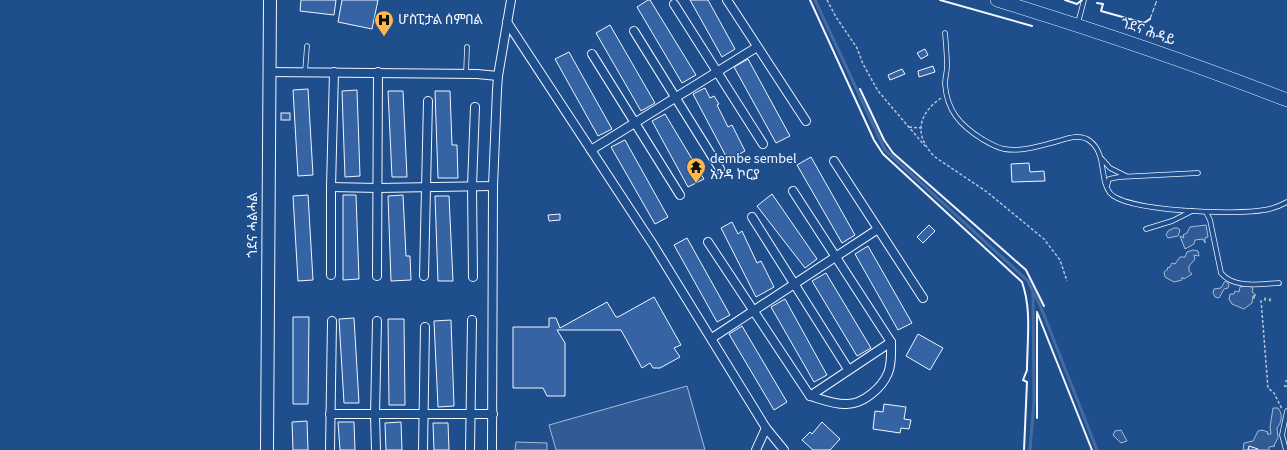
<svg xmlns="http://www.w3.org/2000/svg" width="1287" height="450" viewBox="0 0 1287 450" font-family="'Source Sans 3','Noto Sans Ethiopic',sans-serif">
<rect width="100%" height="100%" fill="#1f4e8c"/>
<!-- green -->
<g fill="#305b95" stroke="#a8bbd7">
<polygon points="1206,225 1208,237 1205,238 1205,243 1203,239 1195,240 1194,244 1185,249 1180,236 1184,238 1183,235 1187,233 1190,227"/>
<polygon points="1174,228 1178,228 1180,230 1178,236 1168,238 1166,235 1168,231"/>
<polygon points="1193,250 1198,251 1199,256 1194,255 1195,259 1189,266 1189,271 1192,274 1184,279 1182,277 1182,280 1174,282 1165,277 1164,272 1168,269 1167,268 1170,267 1172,263 1175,264 1180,257 1185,257 1187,252"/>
<polygon points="1225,281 1229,284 1228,288 1224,289 1219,298 1215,297 1213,293 1214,289 1221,288"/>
<polygon points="1247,285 1251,286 1253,289 1252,292 1256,295 1253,296 1252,303 1244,309 1232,304 1229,299 1230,294 1234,294 1235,291 1239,292 1240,287"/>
<polygon points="687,386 705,450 556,450 549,425"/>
<path d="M 1273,408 L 1278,408 C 1283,414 1282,422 1277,428 L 1278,438 L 1274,445 L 1275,446 L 1269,447 L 1269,450 L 1258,450 L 1249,446 L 1248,450 L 1243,450 L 1244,443 L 1253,441 L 1258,431 L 1262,430 L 1268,432 L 1267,434 L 1271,434 L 1270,427 Z"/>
<polygon points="1121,430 1127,441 1121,443 1113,435 1115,431"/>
<polygon points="516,442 547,443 547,450 515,450"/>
</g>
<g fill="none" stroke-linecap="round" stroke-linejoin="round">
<!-- stream -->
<g stroke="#446ba0" stroke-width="3">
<polyline points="815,0 885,150 1028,281 1040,305 1097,450"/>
<polyline points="1030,450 1034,401 1033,292"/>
</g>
</g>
<!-- building -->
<g fill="#3563a3" stroke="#f2f6ff">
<polygon points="301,0 336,0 334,15 300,11"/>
<polygon points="342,0 378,0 372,29 338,22"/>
<polygon points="648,0 650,0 696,75 682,83 637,7"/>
<polygon points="690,0 708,0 735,49 722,57"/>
<polygon points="610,25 655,103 641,111 596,33"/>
<polygon points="925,49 928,55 921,59 917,53"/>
<polygon points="569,52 612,129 598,136 555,59"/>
<polygon points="748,59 790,136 776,143 734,67"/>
<polygon points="933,66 935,72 919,77 918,71"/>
<polygon points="902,69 905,74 890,80 888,75"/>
<polygon points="705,88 710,98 714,96 719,104 717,105 728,127 732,125 745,151 728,160 693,94"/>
<polygon points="308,89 313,175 298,176 293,90"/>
<polygon points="357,90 360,176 345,177 342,91"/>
<polygon points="388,91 403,91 407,177 392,177"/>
<polygon points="435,91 450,91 452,145 457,145 458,178 438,178"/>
<rect x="281" y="113" width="9" height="7"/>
<polygon points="665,114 704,179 688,187 652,121"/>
<polygon points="625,140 668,217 655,224 611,147"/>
<polygon points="811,157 855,235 842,243 797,165"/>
<polygon points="1029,163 1030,172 1044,171 1045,181 1012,182 1011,164"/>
<polygon points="772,194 817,259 805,268 757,206"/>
<polygon points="308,195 313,280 298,281 293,196"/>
<polygon points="343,195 356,195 359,279 343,280"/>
<polygon points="403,195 406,256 410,256 411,280 391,281 388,196"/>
<polygon points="435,196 449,196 453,281 438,281"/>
<polygon points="560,214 560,220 549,221 548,215"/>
<polygon points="732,222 738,234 742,231 757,263 761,261 774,287 756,297 721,228"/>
<polygon points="929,225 935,231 923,243 917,237"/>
<polygon points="687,238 730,315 717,322 674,245"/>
<polygon points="868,246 912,323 898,330 855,254"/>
<polygon points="826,273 871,348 857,356 812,281"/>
<polygon points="654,297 681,345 674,348 680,357 660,368 653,368 650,363 642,368 621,330 557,330 565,343 565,396 547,396 543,388 513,388 513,327 549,327 549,318 556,318 560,328 607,302 616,317 618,317"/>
<polygon points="785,299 827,375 814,382 771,307"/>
<polygon points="293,317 309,317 308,404 293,404"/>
<polygon points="354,318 359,403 344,403 339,319"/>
<polygon points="388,319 404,319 405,405 389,405"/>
<polygon points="451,320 454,406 438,407 434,321"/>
<polygon points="742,326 787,402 774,410 729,334"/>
<polygon points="918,334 943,348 930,370 906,356"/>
<polygon points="884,404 906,407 904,419 911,420 909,429 901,428 900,433 873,429 875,411 883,412"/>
<polygon points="307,421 308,450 293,450 292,422"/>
<polygon points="338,422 354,422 355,450 340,450"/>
<polygon points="401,422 402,450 386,450 385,423"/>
<polygon points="822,422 840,439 830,450 813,450 802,440 810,432 812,434"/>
<polygon points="433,423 448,423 449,450 434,450"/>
<polygon points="1249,446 1258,449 1258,450 1248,450"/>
</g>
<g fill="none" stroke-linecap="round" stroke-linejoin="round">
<!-- lane casing -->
<g stroke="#f2f6ff" stroke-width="5.5">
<g id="lane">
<polyline points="1078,23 1084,0"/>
<path d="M 945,33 C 946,44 947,55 947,66 C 947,72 945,78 945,84 C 947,111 960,125 982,139 C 989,143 997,148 1004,149 C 1021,152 1039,146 1055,142 C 1066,139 1080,133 1090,141 C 1107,154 1099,179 1110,193 C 1126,212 1239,215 1264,210 C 1272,209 1280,206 1287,202"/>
<polyline points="305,72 307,46"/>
<polyline points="466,74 467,47"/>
<polyline points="1102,159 1110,168 1126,176"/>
<polyline points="1107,186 1109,179 1119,177 1198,173"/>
<path d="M 1206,212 L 1210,220 L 1221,273 C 1234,289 1261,284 1279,283"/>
<polyline points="1146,229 1172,221 1192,211"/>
<polyline points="1286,450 1282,435 1287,411"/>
</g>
</g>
<!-- street casing -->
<g stroke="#f2f6ff" stroke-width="10">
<g id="street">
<polyline points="727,0 806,121"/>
<polyline points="674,4 763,144"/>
<polyline points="507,22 654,246 766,428 784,450"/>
<polyline points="634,31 720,169"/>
<polyline points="592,54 680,195"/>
<polyline points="269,72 477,74 498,76"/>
<polyline points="591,150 757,47"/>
<polyline points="834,161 923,298"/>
<polyline points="331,187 378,188 493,186"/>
<polyline points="752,217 848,369"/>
<path d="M 708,242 L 810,396 C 821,399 835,405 847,404 C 863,404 882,388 888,373 C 892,364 891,352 891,342 L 793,191"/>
<polyline points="331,275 331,187 334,72"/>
<polyline points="377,276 378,72"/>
<polyline points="424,276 428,101"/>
<polyline points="473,277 472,186 475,107"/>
<polyline points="712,338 878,229"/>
<polyline points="810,396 891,342"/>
<polyline points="330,414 493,414"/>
<polyline points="330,450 332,321"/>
<polyline points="376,450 375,415 377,321"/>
<polyline points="423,450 425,327"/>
<polyline points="470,450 472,320"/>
<polyline points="492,450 493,186 497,90 498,76 511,0"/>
<polyline points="756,450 766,428"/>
</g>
</g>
<!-- secondary casing -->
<g stroke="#f2f6ff" stroke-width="14">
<polyline id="secondary" points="267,450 270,0"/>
</g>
<!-- primary casing -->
<g stroke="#f2f6ff" stroke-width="14">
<path id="primary" d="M 997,0 C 1095,30 1192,63 1287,100"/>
</g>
<!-- path -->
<g stroke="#b3c4dc" stroke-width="1.5" stroke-dasharray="3 2" stroke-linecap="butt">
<polyline points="827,0 836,17 857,48 863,64 878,91 925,146"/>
<path d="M 941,98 C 917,115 914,136 935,157 L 987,192 L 1044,239 L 1060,260 L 1067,281"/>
<polyline points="909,127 921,128"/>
<polyline points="1261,300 1268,388 1274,393 1282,409"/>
</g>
<!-- lane -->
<use href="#lane" stroke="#1f4e8c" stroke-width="4"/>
<!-- street -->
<use href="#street" stroke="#1f4e8c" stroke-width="8"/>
<!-- secondary -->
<use href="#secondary" stroke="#1f4e8c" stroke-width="12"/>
<!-- primary -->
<use href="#primary" stroke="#1f4e8c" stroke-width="13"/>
<!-- hedge -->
<g stroke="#97c8a6" stroke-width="3" stroke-dasharray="2 3" stroke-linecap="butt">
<polyline points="1253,297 1258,298"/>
<polyline points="1264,299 1271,300"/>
<polyline points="1285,387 1287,380"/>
</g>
<!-- fence -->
<polyline stroke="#f2f6ff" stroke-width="1" stroke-dasharray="5 2" stroke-linecap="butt" points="1150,19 1157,0"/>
<!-- wall -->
<g stroke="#f2f6ff" stroke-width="2">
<path d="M 810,0 L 874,140 L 883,154 L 1022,282 C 1032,310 1027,341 1027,370 L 1023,380 L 1027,382 L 1024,450"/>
<polyline points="940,0 1032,26"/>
<polyline points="1065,0 1077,4 1082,0"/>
<polyline points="1097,3 1103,4 1101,11 1144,23 1150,19"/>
<polyline points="860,89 884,140 893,153 1026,270 1044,306"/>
<polyline points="1037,312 1092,450"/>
<polyline points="1037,418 1037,314"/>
</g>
</g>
<!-- icons -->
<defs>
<g id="hospital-pin" transform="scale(1)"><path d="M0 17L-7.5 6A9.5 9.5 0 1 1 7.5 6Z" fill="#ffb74d" stroke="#1f4e8c"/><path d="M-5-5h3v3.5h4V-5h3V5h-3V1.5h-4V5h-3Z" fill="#111"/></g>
<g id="temple-pin" transform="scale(1)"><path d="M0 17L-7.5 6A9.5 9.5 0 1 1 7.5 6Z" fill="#ffb74d" stroke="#1f4e8c"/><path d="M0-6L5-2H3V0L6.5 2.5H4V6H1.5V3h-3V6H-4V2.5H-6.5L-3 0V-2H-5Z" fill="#111"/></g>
</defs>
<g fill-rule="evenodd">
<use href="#hospital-pin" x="384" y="20"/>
<use href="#temple-pin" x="696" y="167"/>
</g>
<g text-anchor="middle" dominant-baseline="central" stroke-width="3" stroke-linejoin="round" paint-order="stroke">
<!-- poi labels -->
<g font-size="14" fill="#f2f6ff" stroke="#1f4e8c" text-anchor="start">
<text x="398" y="20">ሆስፒታል ሰምበል</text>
<text x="710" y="159">dembe sembel<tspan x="710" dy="16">አንዳ ኮርያ</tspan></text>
</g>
<!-- street labels -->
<g font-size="14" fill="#f2f6ff" stroke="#1f4e8c">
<text transform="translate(1148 32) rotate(19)">ጎደና ሕዳይ</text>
<text transform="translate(253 225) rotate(-90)">ጎደና ሓልሓል</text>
</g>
</g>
</svg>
